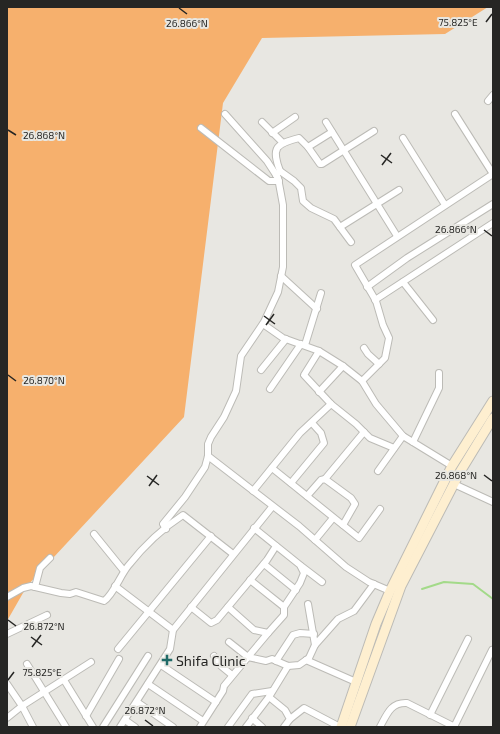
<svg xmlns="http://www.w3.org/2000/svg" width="500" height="734" viewBox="0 0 500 734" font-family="'Exo 2',sans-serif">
<rect width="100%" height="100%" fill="#e8e7e2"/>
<!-- green -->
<polygon fill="#f6b06d" points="7,7 488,7 445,34 262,38 223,103 184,417 27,586 7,621"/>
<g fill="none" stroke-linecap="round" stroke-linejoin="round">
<!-- stream -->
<polyline stroke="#a3da89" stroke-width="2" points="422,589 444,582 473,584 493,599"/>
<!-- minor casing -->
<g stroke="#bcbbb6" stroke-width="8">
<g id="minor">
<polyline points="488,101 493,95"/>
<polyline points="455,114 493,174"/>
<polyline points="262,122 282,142"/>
<polyline points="326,122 397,236"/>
<polyline points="201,128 269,181 279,181"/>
<polyline points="272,133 295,117"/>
<polyline points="403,138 445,205"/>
<polyline points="308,147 332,132"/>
<polyline points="280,171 294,181 301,188 303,201 311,208 334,219 351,242"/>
<path d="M 276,175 L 280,171 C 271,147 276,144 299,138 L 308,147 L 320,164 L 322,164 L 374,131"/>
<polyline points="340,227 399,190"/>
<polyline points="281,276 317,309"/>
<polyline points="403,282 433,320"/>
<polyline points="367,287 407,258 493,204"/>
<polyline points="375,300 493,223"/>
<polyline points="263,324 283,338 319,351 343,366 362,381 376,404 403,436 452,466"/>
<polyline points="305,345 321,293"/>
<polyline points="364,348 368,354 379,364"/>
<polyline points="319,351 304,375 331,404 356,424 370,438 394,448"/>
<polyline points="261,370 286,339"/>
<polyline points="362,381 385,358 389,338 383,325 376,301 355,265 493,174"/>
<polyline points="270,389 301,344"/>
<polyline points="319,392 343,366"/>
<polyline points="413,442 439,388 439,373"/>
<polyline points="208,456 299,526 346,567 369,582 390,591"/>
<polyline points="272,468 359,538 380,509"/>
<polyline points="378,471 403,436"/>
<polyline points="325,479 364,432"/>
<polyline points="291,483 324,443 321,433 312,423"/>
<polyline points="454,484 493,502"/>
<polyline points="253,491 300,433 331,404"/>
<polyline points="307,496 321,480 325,479 351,498 355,504 343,525"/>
<polyline points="166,529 163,524 185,497 205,467 208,456 208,444 211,437 224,417 236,391 241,356 264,322 278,292 283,267 283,205 278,178 267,161 225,114"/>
<polyline points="94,534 124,571"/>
<polyline points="315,540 333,518"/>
<polyline points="264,564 296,590"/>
<polyline points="301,566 322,582"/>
<polyline points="250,580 284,607 300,583 304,573 300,565 254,528"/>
<polyline points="115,586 173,630"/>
<polyline points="35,587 40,568 50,558"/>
<path d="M 7,597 L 23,588 L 31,586 L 61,593 L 70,594 L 76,592 L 104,601 C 113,595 120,576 128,566 C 143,547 163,528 183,515 L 233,554"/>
<polyline points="191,607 211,623 217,620 267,560 276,546"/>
<polyline points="228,607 254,630 268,633 284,615 284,607"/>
<polyline points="7,634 47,615"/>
<polyline points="229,642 248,657 268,633"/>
<polyline points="315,645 338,619 354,611 374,584"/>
<polyline points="118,649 211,536"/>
<polyline points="214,656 221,666 232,675"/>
<polyline points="306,660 356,682"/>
<polyline points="276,661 293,635 300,633 314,634"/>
<polyline points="27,664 66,727"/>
<polyline points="161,665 216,702"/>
<polyline points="64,680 93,727"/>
<polyline points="7,684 22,706 33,727"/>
<polyline points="148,684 203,721"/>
<polyline points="269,697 285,710 290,719 284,727"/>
<polyline points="137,702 173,727"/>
<polyline points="430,715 468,639"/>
<polyline points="86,716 119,659"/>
<polyline points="7,718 22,706 91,662"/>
<polyline points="252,718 262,727"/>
<polyline points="290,719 304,708 340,727"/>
<polyline points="125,720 135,727"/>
<polyline points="103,727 148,656"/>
<polyline points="120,727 170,649 173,630 272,507"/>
<polyline points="200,727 223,691 224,686 248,657 266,661 272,659 288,666 299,665 309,658 315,645 308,604"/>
<polyline points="228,727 252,694 272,691"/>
<polyline points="246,727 269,697 288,666"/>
<path d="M 380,727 C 387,714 391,702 407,703 L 455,727"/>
<polyline points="454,727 492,650"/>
</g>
</g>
<!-- secondary casing -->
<g stroke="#bcbbb6" stroke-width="11">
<g id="secondary">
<polyline points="341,727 376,624 390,591 452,466 493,401"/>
<polyline points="350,727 401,586 460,472 493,418"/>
</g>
</g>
<!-- minor -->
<use href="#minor" stroke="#fff" stroke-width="6"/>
<!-- secondary -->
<use href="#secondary" stroke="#feefd0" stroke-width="9"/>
</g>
<!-- ticks -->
<path fill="none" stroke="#262624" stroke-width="1.5" d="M 179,8 L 187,14M 486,22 L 492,14M 8,130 L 16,135M 381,155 L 392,163M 382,165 L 391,153M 484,230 L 492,236M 264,316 L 275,324M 266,325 L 274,314M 8,375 L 16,381M 484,475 L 492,481M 147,476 L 159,485M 149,486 L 157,475M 8,620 L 16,626M 31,637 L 42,645M 32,647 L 41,635M 8,680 L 14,672M 145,720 L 153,726"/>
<!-- markers -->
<path fill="#206b68" stroke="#e8e7e2" stroke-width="1.5" d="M165 654h4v4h4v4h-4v4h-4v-4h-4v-4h4z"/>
<g text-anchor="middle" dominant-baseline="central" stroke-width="4" stroke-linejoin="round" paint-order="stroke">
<!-- poi labels -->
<g font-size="14" fill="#262624" stroke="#e8e7e2" text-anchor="start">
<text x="176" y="660">Shifa Clinic</text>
</g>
</g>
<g font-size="10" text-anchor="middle" fill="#262624" stroke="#e8e7e2" stroke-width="4" stroke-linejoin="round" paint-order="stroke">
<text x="458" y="26">75.825°E</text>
<text x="187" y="27">26.866°N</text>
<text x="44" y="139">26.868°N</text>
<text x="456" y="233">26.866°N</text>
<text x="44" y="384">26.870°N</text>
<text x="456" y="479">26.868°N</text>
<text x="44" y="630">26.872°N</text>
<text x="42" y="676">75.825°E</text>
<text x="145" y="714">26.872°N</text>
</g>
<!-- border -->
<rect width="500" height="734" fill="none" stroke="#262624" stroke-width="16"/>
</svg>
